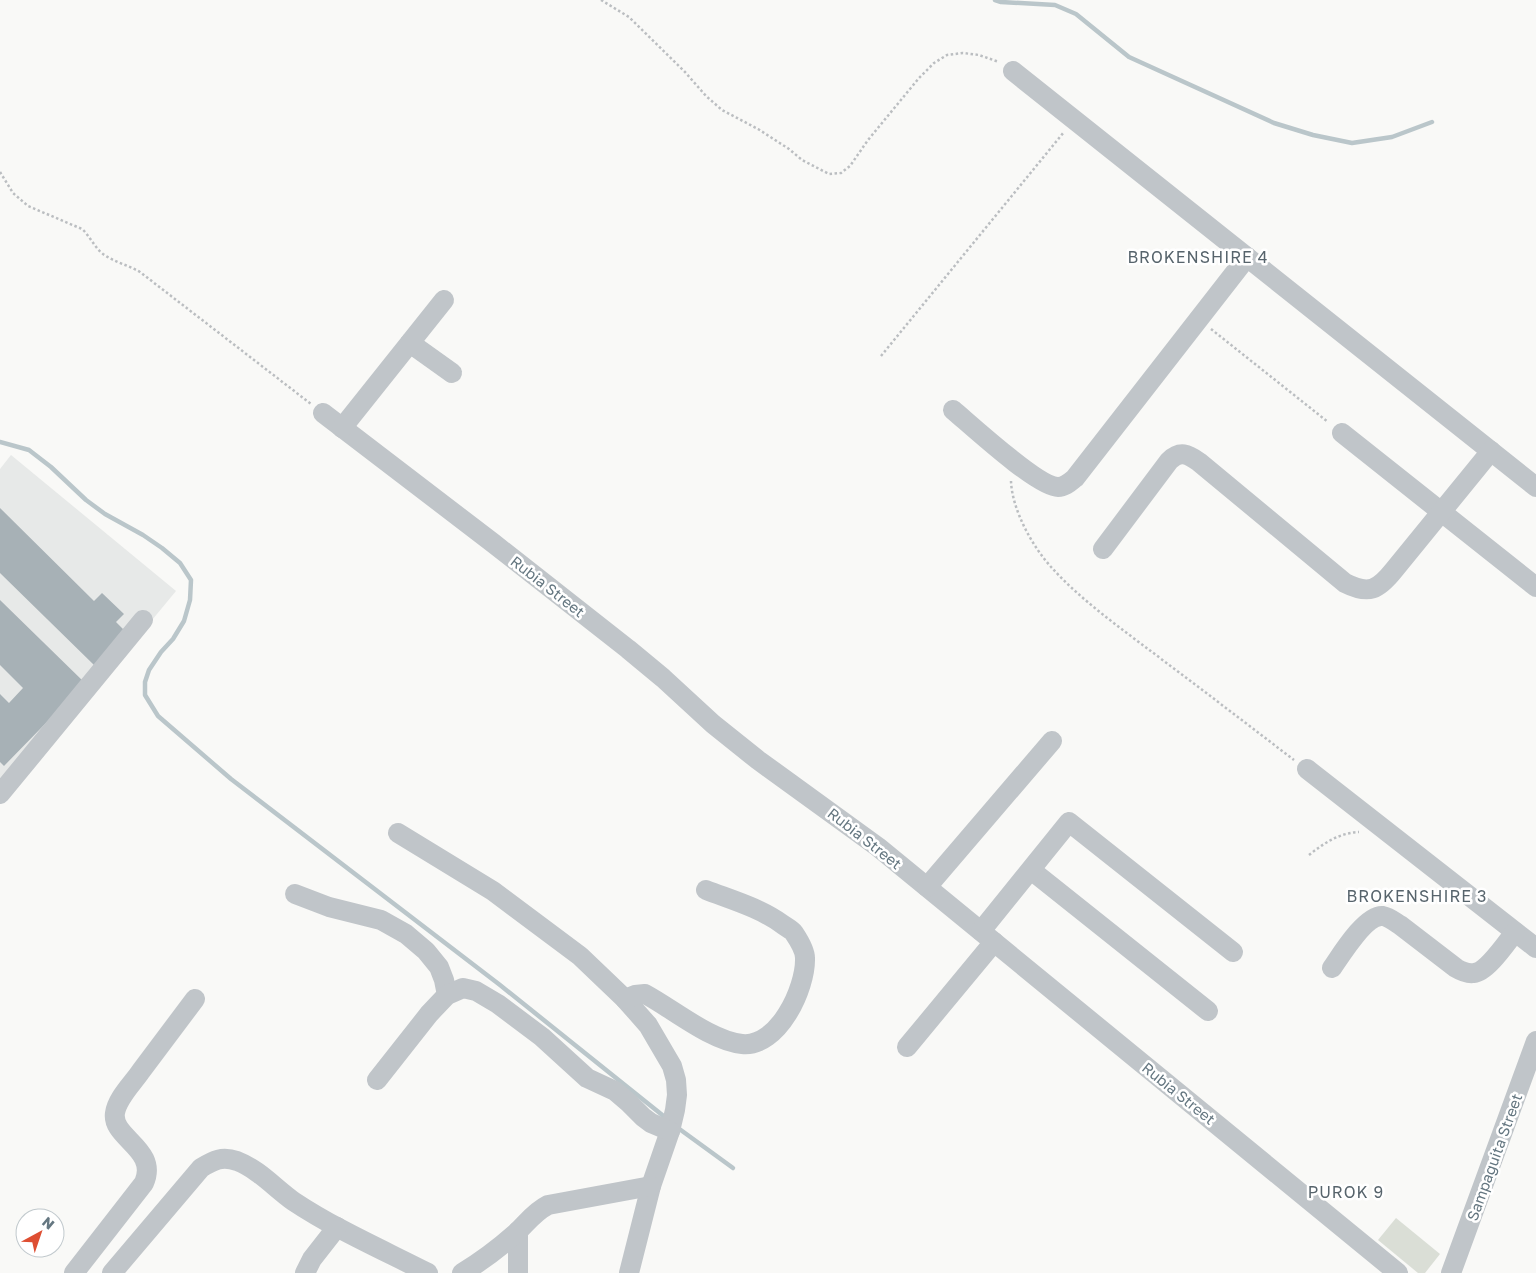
<svg xmlns="http://www.w3.org/2000/svg" width="1536" height="1273" viewBox="0 0 1536 1273" font-family="'Golos Text',sans-serif">
<rect width="100%" height="100%" fill="#f9f9f7"/>
<!-- built -->
<polygon fill="#e7e9e8" points="11,455 176,591 0,804 0,469"/>
<!-- green -->
<polygon fill="#daded6" points="1396,1218 1440,1254 1425,1273 1418,1273 1378,1240"/>
<g fill="none" stroke-linecap="round" stroke-linejoin="round">
<!-- stream -->
<g stroke="#bac6ca" stroke-width="4.5">
<polyline points="995,0 1001,2 1055,5 1076,14 1129,57 1274,123 1313,135 1352,143 1392,137 1432,122"/>
<polyline points="0,442 29,450 51,467 86,500 105,514 143,535 162,548 180,563 191,580 190,600 184,621 173,639 161,652 149,670 145,682 145,695 158,716 231,779 500,985 666,1118"/>
<polyline points="678,1128 733,1168"/>
</g>
</g>
<!-- building -->
<g fill="#a7b1b6">
<polygon points="0,508 94,601 102,593 124,614 116,622 126,632 94,665 0,573"/>
<polygon points="0,600 85,683 4,766 0,762 0,694 9,703 23,688 0,665"/>
</g>
<g fill="none" stroke-linecap="round" stroke-linejoin="round">
<!-- path -->
<g stroke="#bbbec1" stroke-width="2.5" stroke-dasharray="2.5 2.5" stroke-linecap="butt">
<polyline points="601,0 629,17 685,72 706,96 722,110 758,129 789,149 802,160 829,174 841,173 850,166 868,140 919,78 934,63 947,55 963,53 979,55 999,62"/>
<path d="M 0,172 L 13,193 L 28,206 L 82,229 C 90,236 94,247 103,254 C 114,262 128,265 140,272 L 311,404"/>
<polyline points="1211,329 1328,422"/>
<polyline points="881,356 1064,132"/>
<path d="M 1011,481 C 1012,510 1033,548 1053,569 C 1080,599 1119,627 1152,652 C 1200,688 1247,724 1294,760"/>
<path d="M 1309,855 C 1324,843 1339,833 1359,832"/>
</g>
<!-- minor -->
<g stroke="#c0c5c9" stroke-width="20">
<polyline points="1013,71 1536,487"/>
<polyline points="410,343 452,373"/>
<path d="M 953,410 C 972,426 1038,487 1058,487 C 1065,487 1070,482 1075,478 L 1247,257"/>
<polyline points="323,413 493,543 628,649 663,678 713,724 758,760 878,847 1398,1273"/>
<polyline points="342,428 444,300"/>
<polyline points="1342,433 1536,587"/>
<path d="M 1103,549 L 1169,461 C 1180,450 1188,454 1199,462 L 1345,583 C 1369,595 1378,590 1394,570 L 1491,451"/>
<polyline points="1307,769 1536,948"/>
<polyline points="0,794 143,620"/>
<polyline points="398,833 493,891 580,956 625,999 648,1025 672,1066 676,1080 677,1095 675,1110 670,1131 651,1186 629,1273"/>
<polyline points="1031,870 1208,1011"/>
<polyline points="927,887 1052,741"/>
<polyline points="295,894 329,907 381,920 406,934 426,951 439,967 444,980 447,995"/>
<polyline points="981,931 1069,822 1233,952"/>
<path d="M 1332,968 C 1341,955 1366,914 1383,916 C 1389,917 1395,922 1400,925 L 1456,968 C 1461,971 1468,974 1474,973 C 1487,972 1507,942 1515,932"/>
<path d="M 625,999 L 635,995 L 645,994 C 673,1009 711,1041 742,1044 C 778,1048 806,988 805,958 C 805,951 798,939 794,933 C 792,930 786,927 782,924 C 760,908 732,900 706,890"/>
<polyline points="907,1047 994,942"/>
<polyline points="377,1080 429,1014 447,995 463,988 476,991 498,1004 542,1037 587,1078 615,1091 629,1103 643,1117 651,1123 670,1131"/>
<polyline points="518,1231 518,1273"/>
<path d="M 74,1273 L 144,1183 C 159,1149 111,1138 115,1113 C 117,1098 133,1083 141,1071 C 159,1047 177,1023 195,999"/>
<path d="M 112,1273 L 201,1168 C 214,1160 222,1156 237,1161 C 258,1169 275,1188 293,1201 C 335,1229 383,1250 428,1273"/>
<polyline points="305,1273 312,1259 337,1227"/>
<path d="M 462,1273 C 482,1261 499,1248 516,1233 C 527,1223 534,1212 548,1205 L 651,1186"/>
<polyline points="1451,1273 1536,1041"/>
</g>
</g>
<g text-anchor="middle" dominant-baseline="central" stroke-width="5" stroke-linejoin="round" paint-order="stroke">
<!-- street labels -->
<g font-size="15" fill="#657781" stroke="#fff">
<text transform="translate(548 586) rotate(38)">Rubia Street</text>
<text transform="translate(865 838) rotate(38)">Rubia Street</text>
<text transform="translate(1179 1093) rotate(39)">Rubia Street</text>
<text transform="translate(1494 1157) rotate(-70)">Sampaguita Street</text>
</g>
<!-- neighbourhood labels -->
<g font-size="16" letter-spacing="1" fill="#57646c" stroke="#fff">
<text x="1198" y="257">BROKENSHIRE 4</text>
<text x="1417" y="896">BROKENSHIRE 3</text>
<text x="1346" y="1192">PUROK 9</text>
</g>
</g>
<!-- north arrow -->
<g transform="translate(40 1233) rotate(40)"><circle r="24" fill="#ffffff" stroke="#c1c9cd"/>
<path d="M0-4L9 19L0 12L-9 19Z" fill="#de4e32"/>
<text y="-8" font-size="14" font-weight="bold" text-anchor="middle" fill="#657781">N</text>
</g>
</svg>
